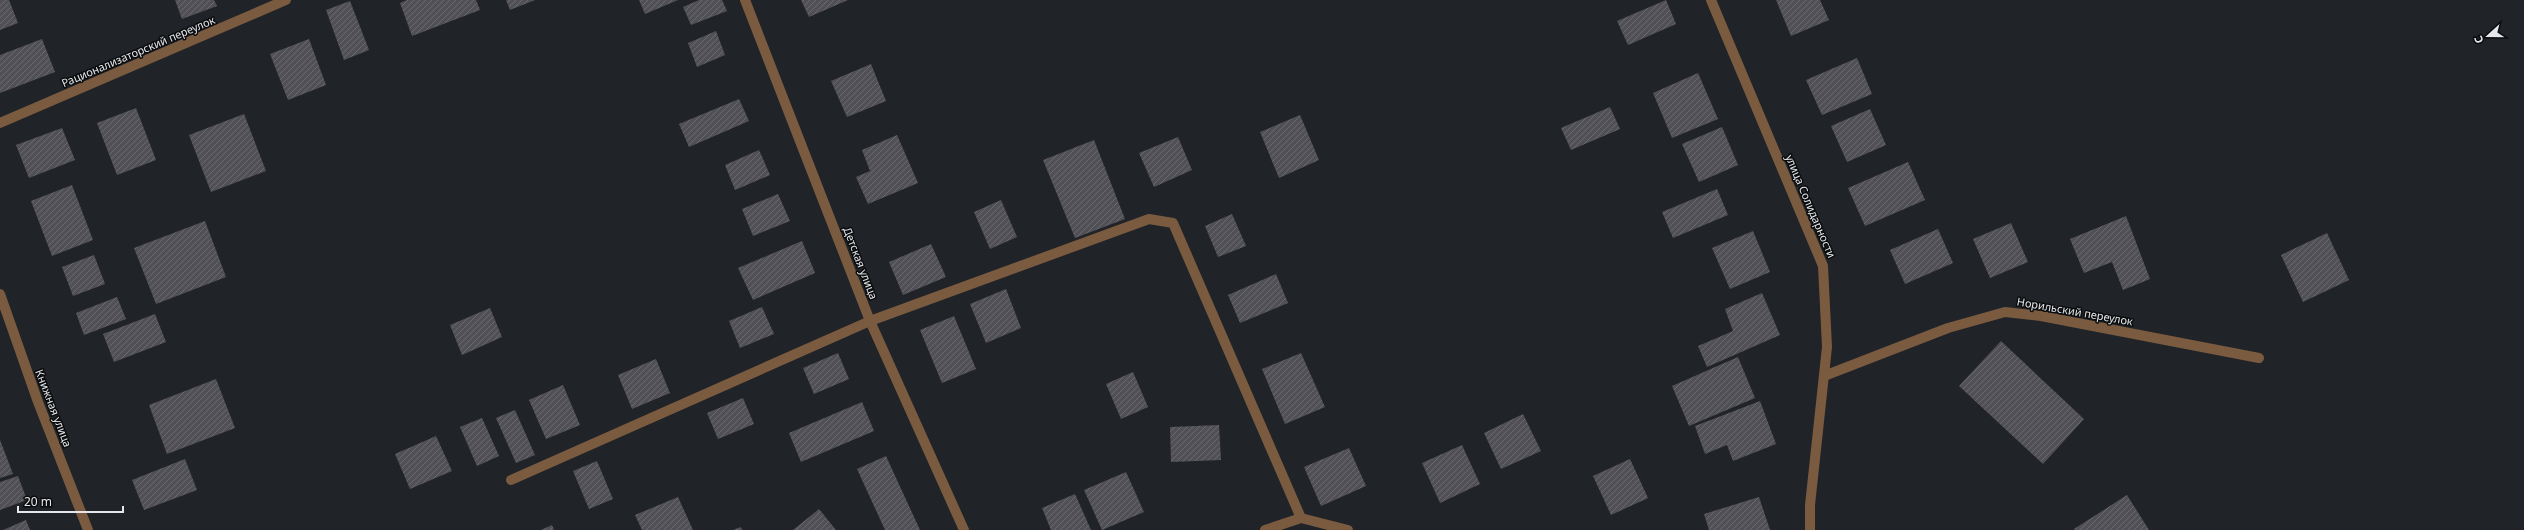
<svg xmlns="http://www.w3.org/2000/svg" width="2524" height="530" viewBox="0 0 2524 530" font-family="'Noto Sans',sans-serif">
<defs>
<pattern id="building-hatch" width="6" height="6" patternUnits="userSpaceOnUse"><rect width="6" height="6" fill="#515056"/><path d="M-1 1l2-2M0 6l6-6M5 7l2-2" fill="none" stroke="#6a696e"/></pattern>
</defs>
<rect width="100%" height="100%" fill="#202327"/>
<!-- building -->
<g fill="url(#building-hatch)">
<polygon points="0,0 9,0 18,23 0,30"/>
<polygon points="175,0 214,0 217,6 182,19"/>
<polygon points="407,0 476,0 480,10 412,36 400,3"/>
<polygon points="506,0 535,0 510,10"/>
<polygon points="639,0 678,0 645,14"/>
<polygon points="699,0 722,0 727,11 691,25 683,7"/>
<polygon points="801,0 848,0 809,17"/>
<polygon points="1666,0 1676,24 1628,45 1617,21"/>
<polygon points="1776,0 1820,0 1829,20 1791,36"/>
<polygon points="350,1 369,50 344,60 326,10"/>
<polygon points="716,31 725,55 697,67 688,43"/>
<polygon points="42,39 55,72 0,93 0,55"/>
<polygon points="309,39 326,85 288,100 270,54"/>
<polygon points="1857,58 1872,94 1822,115 1806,80"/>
<polygon points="871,64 886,101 847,117 831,81"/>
<polygon points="1698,73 1718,119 1672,138 1653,93"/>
<polygon points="739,99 749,121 689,147 679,124"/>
<polygon points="1610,107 1620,129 1571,150 1561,128"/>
<polygon points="136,108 156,160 117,175 97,123"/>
<polygon points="1870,109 1886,145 1847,162 1831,126"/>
<polygon points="244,114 266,171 211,192 189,135"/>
<polygon points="1300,115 1319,160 1279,178 1260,132"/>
<polygon points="1722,127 1738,165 1699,182 1682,144"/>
<polygon points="62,128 75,160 29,178 16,145"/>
<polygon points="897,135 918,183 868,204 856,177 870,171 862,150"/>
<polygon points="1178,137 1192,170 1154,187 1139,153"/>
<polygon points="1094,140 1125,219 1075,238 1043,160"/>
<polygon points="759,150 770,175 735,190 725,165"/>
<polygon points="1908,162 1925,200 1865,226 1848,188"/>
<polygon points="72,185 93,240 52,256 31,201"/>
<polygon points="1717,189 1728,215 1673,238 1662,212"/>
<polygon points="778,194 790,221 753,236 742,209"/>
<polygon points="1001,200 1017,237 990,249 974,212"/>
<polygon points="1232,214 1246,246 1218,257 1205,226"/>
<polygon points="2126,216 2150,279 2123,290 2112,262 2084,273 2070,239"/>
<polygon points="205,221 226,277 156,304 134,248"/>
<polygon points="2011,223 2028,262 1990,278 1973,239"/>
<polygon points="1938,229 1953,263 1905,284 1890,250"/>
<polygon points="1753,231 1770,272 1730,289 1712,248"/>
<polygon points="2327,233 2349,280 2303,302 2281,255"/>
<polygon points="802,241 815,273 753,300 738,268"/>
<polygon points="931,244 946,277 903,295 889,262"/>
<polygon points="94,255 105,284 73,296 62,267"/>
<polygon points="1276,274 1288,303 1240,323 1228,295"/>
<polygon points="1006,289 1021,328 986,343 970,304"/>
<polygon points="1762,293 1780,335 1707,367 1698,346 1733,331 1725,309"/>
<polygon points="117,297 126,319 84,335 76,313"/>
<polygon points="762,307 774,334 740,348 729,321"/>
<polygon points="490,308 502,337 462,355 450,325"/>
<polygon points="155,314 166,342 114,362 103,334"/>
<polygon points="954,316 976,369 942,383 920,330"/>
<polygon points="2001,341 2084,419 2043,464 1959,386"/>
<polygon points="838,353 849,379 814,394 803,368"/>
<polygon points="1301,353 1325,407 1285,424 1262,369"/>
<polygon points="1738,357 1755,398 1689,426 1672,386"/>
<polygon points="656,359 670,393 632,409 618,375"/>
<polygon points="1133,372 1148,407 1121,419 1106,384"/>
<polygon points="216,379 235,428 167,454 149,405"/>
<polygon points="563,385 580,425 546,439 529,400"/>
<polygon points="743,398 754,424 718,439 707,413"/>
<polygon points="1760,401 1776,444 1733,461 1727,445 1705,454 1695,426"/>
<polygon points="862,402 874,431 801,462 789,433"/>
<polygon points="515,410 535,455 516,463 496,418"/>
<polygon points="1523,414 1541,451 1501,469 1484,433"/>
<polygon points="482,418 499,456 477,466 460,427"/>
<polygon points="1219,425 1221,460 1171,462 1170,427"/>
<polygon points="436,436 452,471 410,489 395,454"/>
<polygon points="0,440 13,474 0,478"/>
<polygon points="1462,445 1480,484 1440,503 1422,463"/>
<polygon points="1349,448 1366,486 1321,506 1304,467"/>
<polygon points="886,456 920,530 885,530 857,469"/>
<polygon points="185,459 197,490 144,510 132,480"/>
<polygon points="1630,459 1648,498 1611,515 1593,476"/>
<polygon points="597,461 613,499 589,509 573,471"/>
<polygon points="1126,472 1144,512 1102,530 1084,490"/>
<polygon points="18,476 27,500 0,510 0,482"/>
<polygon points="1075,494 1091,530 1051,530 1042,508"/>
<polygon points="2127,495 2149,530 2075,530 2074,529"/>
<polygon points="678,497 693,530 642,530 635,515"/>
<polygon points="1759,497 1770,530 1709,530 1704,514"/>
<polygon points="819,509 836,530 793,530"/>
<polygon points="26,520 30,530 3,530"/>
<polygon points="552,525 554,530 541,530"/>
<polygon points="741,527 742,530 733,530"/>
</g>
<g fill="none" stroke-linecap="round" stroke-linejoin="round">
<!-- minor -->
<g stroke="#7a5b40" stroke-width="10">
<polyline points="745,0 870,321 964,530"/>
<polyline points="1711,0 1823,266 1827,347 1810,505 1810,530"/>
<polyline points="0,123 286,0"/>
<polyline points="0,294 38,402 88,530"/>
<polyline points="1824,376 1948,328 2005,312 2041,316 2259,358"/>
<polyline points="511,480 870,321 1149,219 1173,223 1301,518"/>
<polyline points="1265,530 1301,518 1348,530"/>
</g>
</g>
<g text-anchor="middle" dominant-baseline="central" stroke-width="3" stroke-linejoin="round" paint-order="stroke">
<!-- street labels -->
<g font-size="11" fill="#e5e7ea" stroke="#0b0c0e">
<text transform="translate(138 51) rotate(-23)">Рационализаторский переулок</text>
<text transform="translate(1811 206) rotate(67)">улица Солидарности</text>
<text transform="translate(861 263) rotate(69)">Детская улица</text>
<text transform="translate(2075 311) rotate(10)">Норильский переулок</text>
<text transform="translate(54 408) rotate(69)">Книжная улица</text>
</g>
</g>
<!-- north arrow -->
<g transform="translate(2488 36) rotate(249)" stroke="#0b0c0e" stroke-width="3" paint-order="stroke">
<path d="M0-3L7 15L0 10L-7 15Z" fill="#e5e7ea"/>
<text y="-6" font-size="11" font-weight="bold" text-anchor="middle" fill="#e5e7ea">С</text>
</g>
<!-- scale -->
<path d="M18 506v6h105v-6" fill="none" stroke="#e5e7ea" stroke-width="2"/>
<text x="24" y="506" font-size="12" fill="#e5e7ea" stroke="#0b0c0e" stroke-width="3" paint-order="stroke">20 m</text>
</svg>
